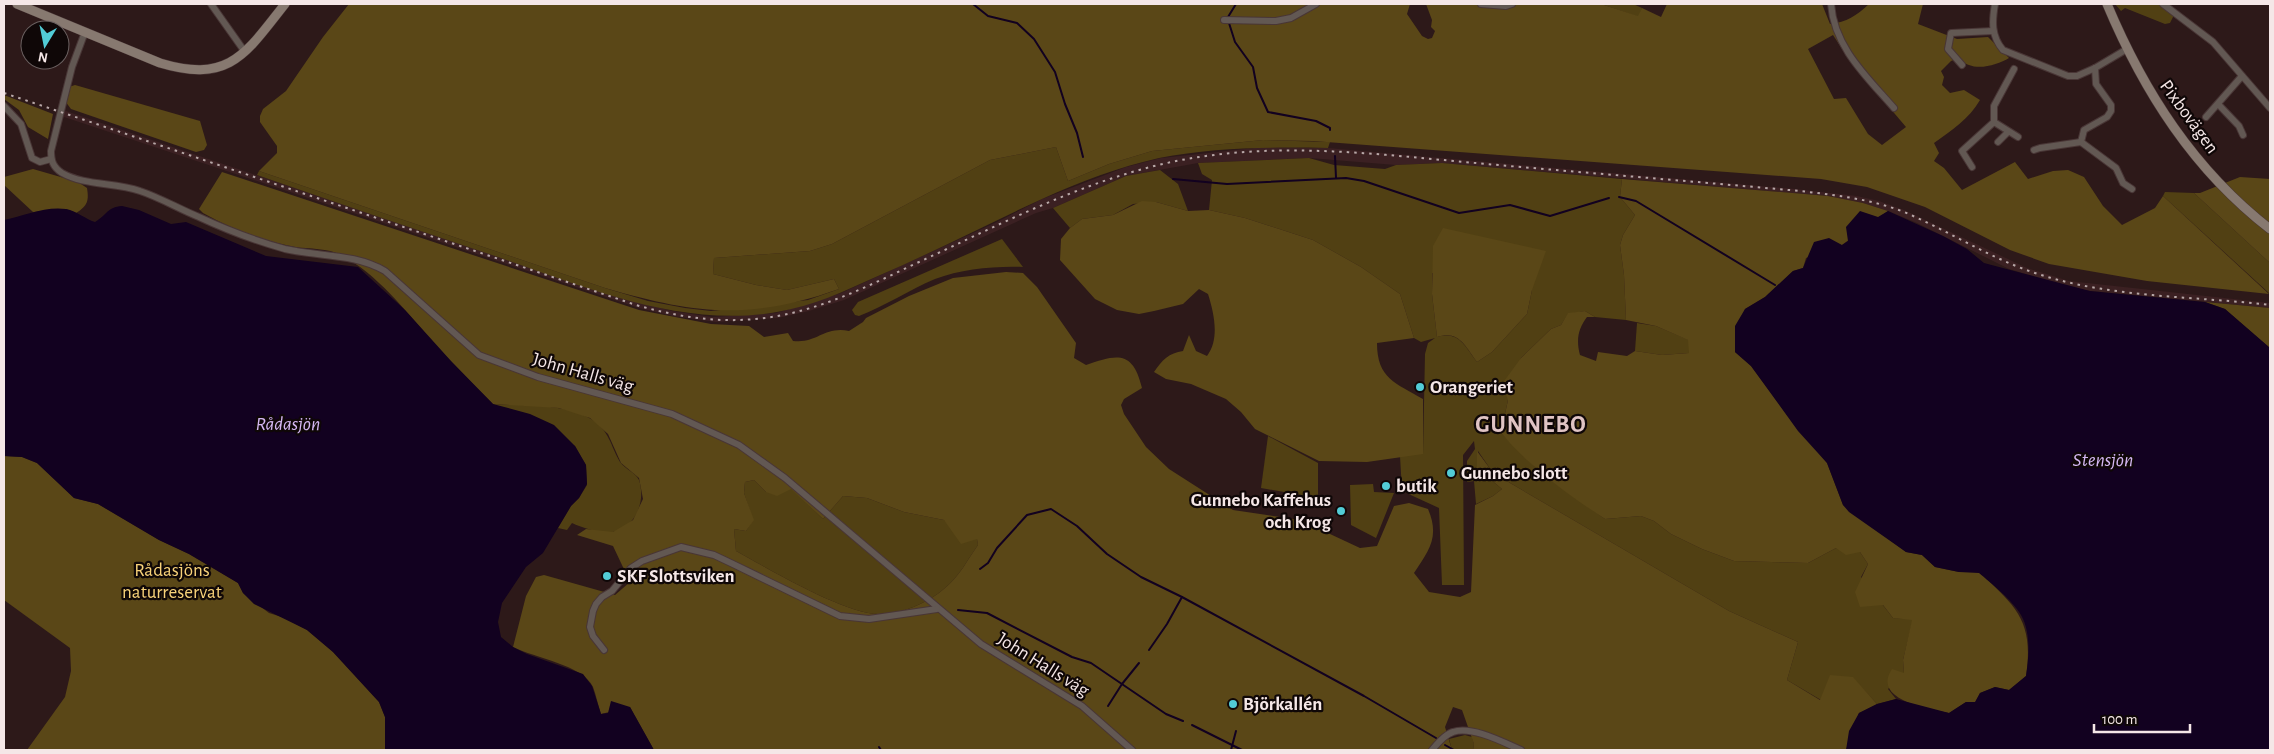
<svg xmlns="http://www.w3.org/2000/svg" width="2274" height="754" viewBox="0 0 2274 754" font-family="'Alegreya Sans',sans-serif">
<rect width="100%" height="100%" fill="#2d1919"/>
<!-- built -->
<polygon fill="#3b2022" points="63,110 612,295 672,311 712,317 776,313 841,293 997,222 1042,199 1126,167 1161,158 1264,147 1328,148 1795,189 1857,196 1879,201 1904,210 2027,268 2069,281 2270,303 2270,308 2090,291 2069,287 2009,269 1917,223 1888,211 1863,203 1828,196 1442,163 1396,165 1309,158 1198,163 1126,176 1053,208 1036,213 844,300 809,311 778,318 716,322 673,316 639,308 61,116"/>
<!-- green -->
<g fill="#514013" fill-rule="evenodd">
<polygon points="1601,4 1633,4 1642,8 1639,17"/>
<polygon points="2115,4 2159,4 2174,15 2170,23 2165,24 2125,8 2121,11"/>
<path d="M 1263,140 L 1330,142 L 1328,148 C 1272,147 1215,147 1159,158 C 1119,167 1079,182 1042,199 C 987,224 934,252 878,276 C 845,291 813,306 777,312 C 679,329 583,286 492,255 C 414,229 335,202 257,175 L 259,171 L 605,288 L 648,301 L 685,308 L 711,311 L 808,300 L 839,289 L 834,279 L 787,290 L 756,285 L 713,274 L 714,258 L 810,251 L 832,244 L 990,160 L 1056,147 L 1068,181 L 1109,164 L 1152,151 Z"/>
<path d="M 1309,158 L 1334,165 L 1385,169 L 1396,165 L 1442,163 L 1622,179 L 1620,197 L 1635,215 L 1623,235 L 1620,245 L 1624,275 L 1626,320 L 1595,317 L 1585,311 L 1568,314 L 1561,325 L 1551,329 L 1521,358 L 1508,400 L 1501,433 L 1541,473 L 1605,519 L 1641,516 L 1654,521 L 1671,534 L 1702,549 L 1734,561 L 1808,563 L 1836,548 L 1860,552 L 1868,564 L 1861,577 L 1893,618 L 1913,619 L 1903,660 L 1904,673 L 1888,689 L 1896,699 L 1877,704 L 1852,677 L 1821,700 L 1787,680 L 1798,642 L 1729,611 L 1510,483 L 1491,470 L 1478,451 L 1477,468 L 1502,489 L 1493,496 L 1476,504 L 1474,481 L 1467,482 L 1467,461 L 1475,449 L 1474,441 L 1463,455 L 1464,585 L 1442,585 L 1439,508 L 1402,491 L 1400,456 L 1423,453 L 1425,354 L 1428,343 L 1435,338 L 1421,342 L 1414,338 L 1400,294 L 1361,267 L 1313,240 L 1245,218 L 1209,210 L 1212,180 L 1202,174 L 1198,163 ZM 1432,273 L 1532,290 L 1527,314 L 1492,352 L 1477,362 C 1464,345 1459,331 1437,337 L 1432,294 Z"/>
<polygon points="1160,170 1178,184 1188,211 1156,202 1133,204 1113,215 1082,219 1070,228 1053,208 1126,176"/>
<polygon points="2165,192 2194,193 2270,263 2270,294 2163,196"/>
<path d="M 1002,239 L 1023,267 C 994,266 962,269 935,279 C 909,290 885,306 859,316 L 855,315 L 852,310 L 858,302 Z"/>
<polygon points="1637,323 1656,326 1689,340 1689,353 1662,355 1635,351"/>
<path d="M 493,404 C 522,406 566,403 591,419 C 610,431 610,445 620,462 C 625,469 636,473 639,480 C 646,501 636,527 613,532 C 600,534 583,528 572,523 L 567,530 L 558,528 L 571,506 L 579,498 L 587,485 L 586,465 L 575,446 Z"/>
<polygon points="1268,436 1318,463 1318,498 1261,488"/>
<path d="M 754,480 L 766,492 L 791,488 L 823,519 L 843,496 L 867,498 L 904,512 L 944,520 L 977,538 L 978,545 C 968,559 959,577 945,588 C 928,603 902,614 879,614 C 846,615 767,568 736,551 L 734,529 L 746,531 L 753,520 L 744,493 L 745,482 Z"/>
<polygon points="1373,484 1374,492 1394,493 1376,538 1351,525 1350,485"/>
<polygon points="1465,735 1472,737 1474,744 1473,750 1452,750 1449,739"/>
</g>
<!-- forest -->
<g fill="#5a4717" fill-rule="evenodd">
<path d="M 349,4 L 1410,4 L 1407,14 L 1422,36 L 1428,39 L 1432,38 L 1435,31 L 1431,27 L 1432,20 L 1426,4 L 1601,4 L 1638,16 L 1642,8 L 1661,17 L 1667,4 L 1822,4 L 1830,24 C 1847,22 1856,16 1869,4 L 1923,4 L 1918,24 L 1957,39 L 1988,37 L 2009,58 C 1999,64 1981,70 1969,65 C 1965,64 1961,60 1959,58 L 1951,61 L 1941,71 L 1944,77 L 1942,85 L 1950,93 L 1964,90 L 1980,100 C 1969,119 1952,130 1934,143 L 1939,153 L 1934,161 L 1944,168 L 1962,190 L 2015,162 L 2028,179 L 2053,171 L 2068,170 L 2084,177 L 2103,206 L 2122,225 L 2155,208 L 2163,196 L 2269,294 L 2147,281 L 2049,264 L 2010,250 L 1925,207 L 1867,187 L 1821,179 L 1313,141 L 1263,140 L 1152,151 L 1109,164 L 1068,181 L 1056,147 L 990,160 L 832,244 L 810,251 L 714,258 L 713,274 L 756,285 L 787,290 L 834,279 L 839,289 C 749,321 695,314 605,288 L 259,171 L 277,153 L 277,146 L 260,122 L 260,116 L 263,109 L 286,91 L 323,37 ZM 1833,35 L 1850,61 L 1906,127 L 1882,145 L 1868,134 L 1846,98 L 1834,99 L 1808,49 Z"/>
<polygon points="75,85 200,121 207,145 204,150 196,152 71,109 65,101 69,87"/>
<polygon points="4,95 53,114 48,139 28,127 19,110 4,99"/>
<path d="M 33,169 L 78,182 L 87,188 C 89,200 88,206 76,213 L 66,209 L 33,212 L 4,185 L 4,177 Z"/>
<path d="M 222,172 L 639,310 L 711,324 L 749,326 L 764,337 L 788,333 L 793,341 C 817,344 824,326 849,331 L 863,322 L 866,318 L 909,296 L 953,278 L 1006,272 L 1023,273 L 1037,287 L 1076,343 L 1074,358 L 1086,365 C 1117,354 1133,350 1142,388 L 1124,399 L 1121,405 L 1124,414 L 1146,447 L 1169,469 L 1233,510 L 1300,520 L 1360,548 L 1377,546 L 1394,506 L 1409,503 L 1428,509 C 1440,537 1429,550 1414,573 L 1429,592 L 1460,597 L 1471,592 L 1475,505 L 1493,496 L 1502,489 L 1477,468 L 1477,451 L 1491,470 L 1510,483 L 1729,611 L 1798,642 L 1787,680 L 1820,700 L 1830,675 L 1853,677 L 1877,704 L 1859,713 L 1846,750 L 1473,750 L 1474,744 L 1462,710 L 1453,707 L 1445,727 L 1452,750 L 654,750 L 630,707 L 601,714 C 598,705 596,695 593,687 C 583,665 535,658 513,647 L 526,596 L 536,577 L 544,575 L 615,595 L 630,582 L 613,546 L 577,535 L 586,529 L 613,532 L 633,520 L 643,499 L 639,478 L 621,463 L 608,434 L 590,418 L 559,408 L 493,404 C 472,383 452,363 432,341 C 405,310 377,274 341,255 C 328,248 309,249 295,247 C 263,241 231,229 203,213 L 199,209 ZM 754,480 L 766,492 L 777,496 L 791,489 L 823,519 L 843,496 L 867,498 L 904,512 L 944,520 L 961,544 L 977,539 L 978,545 C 968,559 959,577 945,588 C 928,603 902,614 879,614 C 846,615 767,568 736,551 L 734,529 L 746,531 L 754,520 L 744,493 L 745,482 Z"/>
<polygon points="2240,177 2270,179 2270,263 2194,193 2200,193"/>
<path d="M 1622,179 L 1828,196 L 1863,203 L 1888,211 L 1842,245 L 1806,258 L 1803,268 L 1793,271 L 1765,297 L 1745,309 L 1735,352 L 1751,366 L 1785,412 L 1827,463 L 1843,505 L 1906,552 L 1922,555 L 1935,567 L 1959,572 L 1979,572 C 2017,607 2034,622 2026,676 L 2009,690 L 1995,687 L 1980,693 L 1975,703 L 1966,702 L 1949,713 C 1929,709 1871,700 1892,669 L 1904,673 L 1903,660 L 1912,620 L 1893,618 L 1883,605 L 1860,607 L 1855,592 L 1868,564 L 1860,552 L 1846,555 L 1836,548 L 1808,563 L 1734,561 L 1702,549 L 1671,534 L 1654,521 L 1641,516 L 1605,519 C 1567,494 1531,468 1501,433 L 1508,400 L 1502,384 L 1521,358 L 1551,329 L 1561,325 L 1568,313 L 1585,311 L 1595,317 L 1587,317 C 1578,329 1576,340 1580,355 L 1596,361 L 1598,352 L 1627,356 L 1635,351 L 1662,355 L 1689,353 L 1688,340 L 1656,326 L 1626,320 L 1624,275 L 1620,245 L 1623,235 L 1635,215 L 1620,197 Z"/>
<path d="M 1142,201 L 1156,202 L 1188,211 L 1209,210 L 1245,218 L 1313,240 L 1361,267 L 1400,294 L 1414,338 L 1377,343 C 1377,379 1396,383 1423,399 L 1423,454 L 1367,462 L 1319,461 L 1255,429 L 1241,412 L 1226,399 L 1191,384 L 1166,379 L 1154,372 C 1162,360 1169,353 1183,351 L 1189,335 L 1196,351 L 1207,356 C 1220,339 1214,313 1208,294 L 1199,289 L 1183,304 L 1154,311 L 1139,314 L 1117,310 L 1095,299 L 1060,260 L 1061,239 L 1070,228 L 1082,219 L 1113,215 Z"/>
<path d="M 1443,228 L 1546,251 L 1532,290 L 1527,314 L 1492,352 L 1477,362 C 1465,346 1459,330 1437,337 L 1432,294 L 1433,246 Z"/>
<polygon points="2205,302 2270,308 2270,348 2225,309"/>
<polygon points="4,456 22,457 37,463 74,498 98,504 159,540 189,554 238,583 243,593 269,613 285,618 307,630 333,652 379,702 385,717 385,750 27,750 65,697 71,671 70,648 4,600"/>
</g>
<!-- water -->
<g fill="#120120">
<path d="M 122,206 L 139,210 L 171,224 L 186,222 L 266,256 L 358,267 L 405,310 L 451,361 L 493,404 L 530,414 L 554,425 L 575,446 L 586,465 L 587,484 L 579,498 L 571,506 L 543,553 L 526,567 L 502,603 L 498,622 L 501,637 L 513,647 L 527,654 L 583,674 L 592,686 L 601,714 L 608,713 L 611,701 L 630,707 L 654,750 L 385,750 L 385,717 L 379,702 L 333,652 L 307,630 L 254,604 L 243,593 L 238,583 L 189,554 L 159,540 L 98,504 L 74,498 L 37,463 L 22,457 L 4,456 L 4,220 C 24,216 45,206 66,209 C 77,211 85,219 95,222 C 107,215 107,207 122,206 Z"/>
<path d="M 1860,211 L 1878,217 L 1888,211 L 1943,236 L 1967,249 L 1984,263 L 2090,291 L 2205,302 L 2225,309 L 2270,348 L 2270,750 L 1846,750 L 1849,731 L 1859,713 L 1877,704 L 1896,699 L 1949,713 L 1966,702 L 1975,702 L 1980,693 L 1995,687 L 2009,690 L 2026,676 C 2029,657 2031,632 2021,615 C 2013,601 1991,583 1979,573 L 1959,572 L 1935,567 L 1922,555 L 1906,552 L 1849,512 L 1843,505 L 1827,463 L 1798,431 L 1751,366 L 1735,352 L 1735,326 L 1745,309 L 1765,297 L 1793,271 L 1803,268 L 1814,242 L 1829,238 L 1842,245 L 1848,241 L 1846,227 Z"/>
</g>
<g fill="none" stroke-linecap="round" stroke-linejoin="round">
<!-- stream -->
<g stroke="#120120" stroke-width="2">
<polyline points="973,4 988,16 1017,23 1034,39 1055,72 1065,104 1077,133 1083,157"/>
<polyline points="1228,17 1236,4"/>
<polyline points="1229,23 1235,42 1253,67 1257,88 1268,112 1316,121 1330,128 1330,130"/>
<polyline points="1335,156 1336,178"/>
<polyline points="1173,179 1227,184 1346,178 1364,181 1459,213 1510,205 1550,216 1609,198"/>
<polyline points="1619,197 1636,201 1775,285"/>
<polyline points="980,569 988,563 997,548 1027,515 1051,509 1077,526 1107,554 1141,577 1182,597 1364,696 1436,738"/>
<polyline points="958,610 987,613 1072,657 1091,663 1166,714 1183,721"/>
<polyline points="1149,650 1167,624 1182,597"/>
<polyline points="1108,706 1122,684 1139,663"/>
<polyline points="1192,725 1242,750"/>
<polyline points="1445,745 1454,750"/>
<polyline points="879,747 881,750"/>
<polyline points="1231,750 1236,731"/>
</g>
<!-- street casing -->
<g stroke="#493636" stroke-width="8">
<g id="street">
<polyline points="211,4 245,52"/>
<polyline points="1481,4 1506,6 1512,4"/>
<path d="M 1831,4 C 1834,47 1867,77 1894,108"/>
<path d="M 1995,4 C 1992,21 1991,36 2003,50 L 2068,76 L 2077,76 L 2095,68 L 2127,49"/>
<polyline points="2163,4 2213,42 2270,108"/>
<polyline points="1224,20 1276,21 1291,18 1316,4"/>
<path d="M 85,32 L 72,67 L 51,151 C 51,161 53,167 62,173 C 85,186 115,182 140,191 C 161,198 179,209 199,217 C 227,230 256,241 285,249 C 319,257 354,253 385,271 L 479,355 L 538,377 L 672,414 L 739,445 L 785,478 L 981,644 L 1082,706 L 1132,750"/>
<polyline points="1962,65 1948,49 1951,33 1993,31"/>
<polyline points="2095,68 2096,84 2111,105 2111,111 2107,117 2084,130 2081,142 2116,168 2123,183 2132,189"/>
<polyline points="2218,104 2239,126 2243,135"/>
<polyline points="4,106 21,124 32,158 40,162 51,159"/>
<polyline points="2206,117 2242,76"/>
<polyline points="1994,122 2018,137"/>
<polyline points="1998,142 2008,132"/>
<polyline points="2034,150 2040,148 2081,142"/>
<polyline points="1972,167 1962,151 1994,122 1994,106 2014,69"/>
<polyline points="604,650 593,636 590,627 593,611 596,604 602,597 612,591 631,568 642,561 681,547 714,555 733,564 840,616 869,619 937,609"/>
<path d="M 1432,750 C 1437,744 1445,734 1453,732 C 1471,725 1505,743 1521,750"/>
</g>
</g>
<!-- secondary casing -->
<g stroke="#493636" stroke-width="10">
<g id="secondary">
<path d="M 17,4 L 160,63 C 230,84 246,53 285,4"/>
<path d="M 2107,4 C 2144,92 2194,170 2270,229"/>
</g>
</g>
<!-- street -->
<use href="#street" stroke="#625853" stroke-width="6"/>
<!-- secondary -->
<use href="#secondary" stroke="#877970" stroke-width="9"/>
<!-- rail -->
<path stroke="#b8a8a8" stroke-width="2" stroke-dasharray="2.5 5" stroke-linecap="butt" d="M 4,93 L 636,305 C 675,316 714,323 755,319 C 814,314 866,287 919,262 C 1012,219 1103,170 1206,156 C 1292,144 1378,154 1464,162 C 1576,172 1688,181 1800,191 C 1835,195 1871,199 1904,212 C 1949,231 1991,259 2038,274 C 2112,298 2194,296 2270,305"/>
</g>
<!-- markers -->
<g fill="#52ccd6" stroke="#0f0707" stroke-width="2">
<circle cx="1420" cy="387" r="5"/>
<circle cx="1451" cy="473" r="5"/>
<circle cx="1386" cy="486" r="5"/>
<circle cx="1341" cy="511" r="5"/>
<circle cx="607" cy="576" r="5"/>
<circle cx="1233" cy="704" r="5"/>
</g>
<g text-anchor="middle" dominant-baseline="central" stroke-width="4.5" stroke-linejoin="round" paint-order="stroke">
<!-- street labels -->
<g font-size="19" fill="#f5e7e7" stroke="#0f0707">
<text transform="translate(2189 117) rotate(54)">Pixbovägen</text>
<text transform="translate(583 373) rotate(16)">John Halls väg</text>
<text transform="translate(1043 665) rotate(32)">John Halls väg</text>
</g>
<!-- poi labels -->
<g font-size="19" font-weight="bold" fill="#f5e7e7" stroke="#0f0707" text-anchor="start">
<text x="1430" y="387">Orangeriet</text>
<text x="1461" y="473">Gunnebo slott</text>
<text x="1396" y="486">butik</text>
<text x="1331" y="500" text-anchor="end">Gunnebo Kaffehus<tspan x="1331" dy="22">och Krog</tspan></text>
<text x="617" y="576">SKF Slottsviken</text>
<text x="1243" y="704">Björkallén</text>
</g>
<!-- park labels -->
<g font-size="19" fill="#f8d279" stroke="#0f0707">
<text x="172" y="570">Rådasjöns<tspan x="172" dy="22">naturreservat</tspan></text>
</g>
<!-- water labels -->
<g font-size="20" font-style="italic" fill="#d4b7f2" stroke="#0f0707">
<text x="288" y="424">Rådasjön</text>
<text x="2103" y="460">Stensjön</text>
</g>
<!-- district labels -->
<g font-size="24" font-weight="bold" letter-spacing="1" fill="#e0c4c4" stroke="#0f0707">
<text x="1531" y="425">GUNNEBO</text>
</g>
</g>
<!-- border -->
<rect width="2274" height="754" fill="none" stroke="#f5e7e7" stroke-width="10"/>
<!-- north arrow -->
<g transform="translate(45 45) rotate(190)"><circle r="24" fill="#0f0707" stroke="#6b6161"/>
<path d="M0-4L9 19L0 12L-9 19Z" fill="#52ccd6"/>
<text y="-8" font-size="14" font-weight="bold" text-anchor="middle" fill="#f5e7e7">N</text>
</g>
<!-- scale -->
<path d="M2094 724v8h96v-8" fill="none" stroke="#f5e7e7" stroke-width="2.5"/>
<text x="2102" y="724" font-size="15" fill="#f5e7e7" stroke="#0f0707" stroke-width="4" paint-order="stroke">100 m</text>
</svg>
